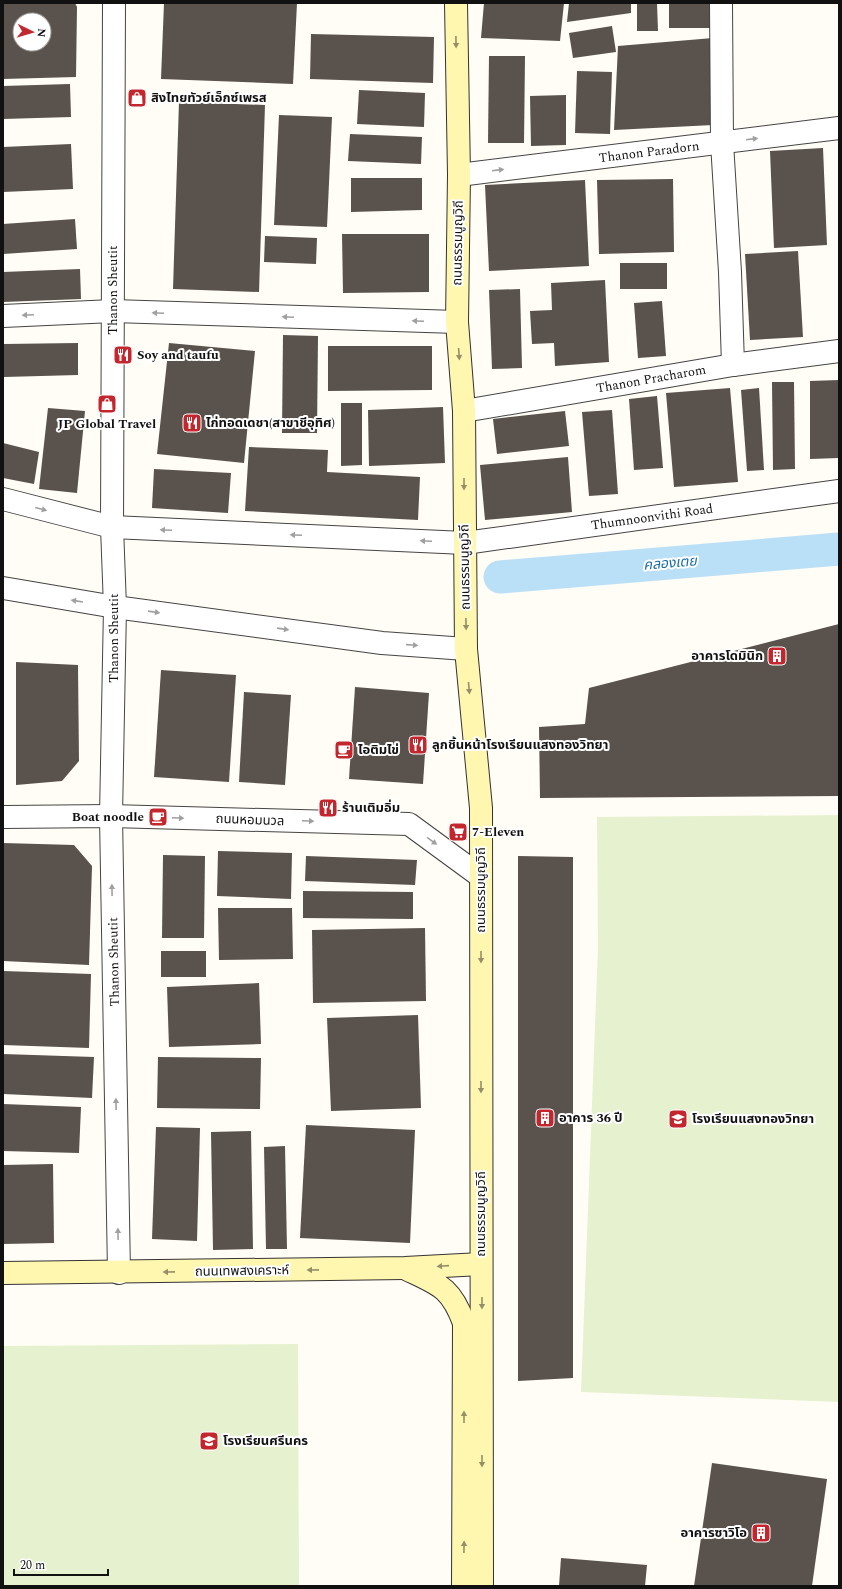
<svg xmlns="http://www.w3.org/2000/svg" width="842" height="1589" viewBox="0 0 842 1589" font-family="Spectral,'Noto Sans Thai',serif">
<rect width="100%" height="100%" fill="#fffdf5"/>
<!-- pitch -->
<g fill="#e6f2cf">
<polygon points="839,815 839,1402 581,1392 598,947 597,817"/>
<polygon points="298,1344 299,1586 3,1586 3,1346"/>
</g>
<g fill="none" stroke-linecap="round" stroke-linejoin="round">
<!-- canal -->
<polyline stroke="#b9e0f7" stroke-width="33" points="500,577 839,549"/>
</g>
<!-- building -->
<g fill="#5a524d" fill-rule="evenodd">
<path d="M 3,3 L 75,3 L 77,7 L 76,77 L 3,79 ZM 20,20 L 44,20 L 44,44 L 20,44 Z"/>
<polygon points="164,3 297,3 293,84 161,79"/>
<polygon points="484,3 564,3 560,41 481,38"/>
<polygon points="569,3 631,3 631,13 567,22"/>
<polygon points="637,3 657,3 658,31 637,31"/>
<rect x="669" y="3" width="43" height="25"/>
<polygon points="612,26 616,52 573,58 569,33"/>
<polygon points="311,34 434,37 433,83 310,79"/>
<polygon points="713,38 713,125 614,130 618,46"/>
<polygon points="489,56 525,56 524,143 488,143"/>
<polygon points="577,71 612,72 610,134 575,133"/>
<polygon points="70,84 71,117 3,119 3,86"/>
<polygon points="359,90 425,93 424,127 357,124"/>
<polygon points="566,95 566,145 531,146 530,96"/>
<polygon points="179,102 265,105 259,292 173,289"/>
<polygon points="279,115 332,117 327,227 274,225"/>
<polygon points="350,134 422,137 421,164 348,161"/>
<polygon points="71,144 73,189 3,192 3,147"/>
<polygon points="823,148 827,245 774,248 770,151"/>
<polygon points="351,178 422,178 422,210 351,212"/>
<polygon points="673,179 674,252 599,254 597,180"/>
<polygon points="585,180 589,266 489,271 485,185"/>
<polygon points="75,219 77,249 3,254 3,224"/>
<polygon points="342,234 429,234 429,292 343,293"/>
<polygon points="265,236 317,238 316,264 264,262"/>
<polygon points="798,251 803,337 750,340 745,254"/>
<rect x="620" y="263" width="47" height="26"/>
<polygon points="80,269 81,299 3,302 3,272"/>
<polygon points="605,280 609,362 555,366 554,343 532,344 530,311 552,310 551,283"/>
<polygon points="520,289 522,368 492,369 489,290"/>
<polygon points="662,301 666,356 638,358 634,303"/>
<polygon points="283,335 318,336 317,433 282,433"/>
<polygon points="78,343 78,375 4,377 4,344"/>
<polygon points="169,343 255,351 244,463 157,454"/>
<polygon points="328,346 432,346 432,390 328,391"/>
<polygon points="839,380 839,458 810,459 810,381"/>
<polygon points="772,382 794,382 795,469 773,470"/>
<polygon points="730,388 738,482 674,487 666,393"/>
<polygon points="759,388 764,470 747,471 741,390"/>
<polygon points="657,396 663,468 634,470 629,399"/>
<polygon points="341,403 362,403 362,465 341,466"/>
<polygon points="443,407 445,463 369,466 368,410"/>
<polygon points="48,408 85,411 77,493 39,489"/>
<polygon points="612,410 618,494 589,496 582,412"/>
<polygon points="565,411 569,446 497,454 493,419"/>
<polygon points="3,443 39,452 34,484 3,478"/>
<polygon points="249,447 328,450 327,472 420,477 418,520 245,511"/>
<polygon points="568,457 572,512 485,520 480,465"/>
<polygon points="154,469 231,473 228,513 152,508"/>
<polygon points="839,624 839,796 540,798 539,727 585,724 589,688"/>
<polygon points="16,662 78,665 79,761 62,781 16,785"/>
<polygon points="161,670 236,675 229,782 154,777"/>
<polygon points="355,687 429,693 423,784 349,779"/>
<polygon points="244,692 291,695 285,785 239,782"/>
<polygon points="3,843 74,845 92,866 89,965 3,961"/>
<polygon points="218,851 292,853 291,899 217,896"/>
<polygon points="163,855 205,856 204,938 162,938"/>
<polygon points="306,856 417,860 415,885 305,881"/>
<polygon points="518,856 573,857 573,1378 518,1381"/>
<polygon points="303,891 413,892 413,919 303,918"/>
<polygon points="218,908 292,908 293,959 219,960"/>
<polygon points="425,928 426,1001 313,1003 312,930"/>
<rect x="161" y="951" width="45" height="26"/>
<polygon points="3,971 91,974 89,1048 3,1045"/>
<polygon points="259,983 261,1044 169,1047 167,987"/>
<polygon points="418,1015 421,1108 331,1111 327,1018"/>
<polygon points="3,1054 94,1057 92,1098 3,1094"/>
<polygon points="158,1057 261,1058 260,1109 157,1108"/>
<polygon points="3,1104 81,1107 79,1153 3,1151"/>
<polygon points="306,1125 415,1130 410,1243 300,1238"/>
<polygon points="156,1127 200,1128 197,1241 152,1239"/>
<polygon points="251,1131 253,1249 213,1250 211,1132"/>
<polygon points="285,1146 287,1249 266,1249 264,1147"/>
<polygon points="53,1164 54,1243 3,1244 3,1165"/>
<polygon points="712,1463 827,1479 812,1586 694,1586"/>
<polygon points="561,1558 647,1565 645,1586 559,1586"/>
</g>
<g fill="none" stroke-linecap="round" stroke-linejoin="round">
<!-- street casing -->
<g stroke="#444" stroke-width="24">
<g id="street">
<polyline points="114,3 112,527 115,607 111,816 119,1273"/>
<polyline points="721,3 722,143 730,272 733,365"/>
<polyline points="459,175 839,128"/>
<polyline points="3,316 113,311 457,322"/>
<polyline points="464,411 733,365 839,351"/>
<polyline points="3,499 112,527 465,543 839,491"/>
<polyline points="3,588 115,607 382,643 466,649"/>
<polyline points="3,817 111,816 409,824 480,876"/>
</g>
</g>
<!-- secondary casing -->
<g stroke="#333" stroke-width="24">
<g id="secondary">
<polyline points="456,3 459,175 457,322 464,411 466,649 481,808 482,1586"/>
<path d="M 408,1270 C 440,1285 451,1288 464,1323 L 463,1586"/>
<polyline points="3,1273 405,1268 481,1264"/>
</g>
</g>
<!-- street -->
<use href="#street" stroke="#fff" stroke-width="22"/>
<!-- secondary -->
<use href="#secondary" stroke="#fff6b0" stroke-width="22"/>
</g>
<!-- one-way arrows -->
<defs><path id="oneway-solid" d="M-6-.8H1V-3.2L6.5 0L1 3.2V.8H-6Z"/></defs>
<g fill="#948f68">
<use href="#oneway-solid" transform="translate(456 42) rotate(89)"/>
<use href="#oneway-solid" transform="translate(459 354) rotate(86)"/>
<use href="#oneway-solid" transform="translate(464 484) rotate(90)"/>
<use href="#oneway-solid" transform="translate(466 624) rotate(89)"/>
<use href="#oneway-solid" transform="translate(469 688) rotate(85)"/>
<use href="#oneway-solid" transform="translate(481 957) rotate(90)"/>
<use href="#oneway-solid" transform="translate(481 1087) rotate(90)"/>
<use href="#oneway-solid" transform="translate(443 1266) rotate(176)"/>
<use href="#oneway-solid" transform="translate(313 1270) rotate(179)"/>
<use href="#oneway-solid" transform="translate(169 1272) rotate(179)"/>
<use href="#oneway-solid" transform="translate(482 1303) rotate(90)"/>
<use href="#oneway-solid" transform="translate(464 1417) rotate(-90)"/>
<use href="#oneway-solid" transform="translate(482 1461) rotate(90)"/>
<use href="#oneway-solid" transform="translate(464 1547) rotate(-89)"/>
</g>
<g fill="#a0a0a0">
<use href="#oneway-solid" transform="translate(752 139) rotate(-7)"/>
<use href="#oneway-solid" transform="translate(498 170) rotate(-7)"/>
<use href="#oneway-solid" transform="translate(158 313) rotate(-178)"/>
<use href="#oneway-solid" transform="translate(28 315) rotate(178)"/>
<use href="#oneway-solid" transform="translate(288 317) rotate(-178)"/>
<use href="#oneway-solid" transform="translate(418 321) rotate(-178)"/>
<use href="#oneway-solid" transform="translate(41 509) rotate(15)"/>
<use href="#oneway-solid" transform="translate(166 530) rotate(-178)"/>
<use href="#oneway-solid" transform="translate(296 535) rotate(-178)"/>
<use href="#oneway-solid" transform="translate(426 541) rotate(-178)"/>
<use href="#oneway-solid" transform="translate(77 601) rotate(-171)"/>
<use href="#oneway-solid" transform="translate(154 612) rotate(8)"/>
<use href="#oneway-solid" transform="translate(283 629) rotate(8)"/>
<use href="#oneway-solid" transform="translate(412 645) rotate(4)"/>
<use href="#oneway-solid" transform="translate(178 818) rotate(2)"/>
<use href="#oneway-solid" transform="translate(308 821) rotate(2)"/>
<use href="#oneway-solid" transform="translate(432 841) rotate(36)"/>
<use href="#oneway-solid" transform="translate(112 890) rotate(-91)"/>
<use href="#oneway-solid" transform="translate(116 1104) rotate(-91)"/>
<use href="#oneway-solid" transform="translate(118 1234) rotate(-91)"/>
</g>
<!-- icons -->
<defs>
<g id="shop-square" transform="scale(1)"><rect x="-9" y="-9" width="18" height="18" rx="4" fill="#c4262e" stroke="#fff"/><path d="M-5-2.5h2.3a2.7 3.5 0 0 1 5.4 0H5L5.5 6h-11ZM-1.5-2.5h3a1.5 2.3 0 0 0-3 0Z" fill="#fff"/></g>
<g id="restaurant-square" transform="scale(1)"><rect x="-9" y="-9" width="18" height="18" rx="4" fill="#c4262e" stroke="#fff"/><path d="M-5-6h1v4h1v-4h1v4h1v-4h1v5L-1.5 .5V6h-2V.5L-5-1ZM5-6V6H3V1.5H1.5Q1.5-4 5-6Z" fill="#fff"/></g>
<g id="building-square" transform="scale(1)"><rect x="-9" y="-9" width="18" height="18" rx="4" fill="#c4262e" stroke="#fff"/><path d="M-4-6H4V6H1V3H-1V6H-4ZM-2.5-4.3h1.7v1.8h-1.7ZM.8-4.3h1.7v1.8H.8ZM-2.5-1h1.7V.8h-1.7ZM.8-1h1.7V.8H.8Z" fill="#fff"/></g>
<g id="cafe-square" transform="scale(1)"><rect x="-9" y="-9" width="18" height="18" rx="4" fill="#c4262e" stroke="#fff"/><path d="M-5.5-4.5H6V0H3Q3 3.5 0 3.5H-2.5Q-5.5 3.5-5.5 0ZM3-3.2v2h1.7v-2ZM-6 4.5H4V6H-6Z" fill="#fff"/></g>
<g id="supermarket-square" transform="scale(1)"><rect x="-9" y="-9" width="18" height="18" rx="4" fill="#c4262e" stroke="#fff"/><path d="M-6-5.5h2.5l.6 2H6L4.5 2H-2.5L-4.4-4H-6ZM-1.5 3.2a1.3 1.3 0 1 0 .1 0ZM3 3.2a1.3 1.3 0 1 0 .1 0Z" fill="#fff"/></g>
<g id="school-square" transform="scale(1)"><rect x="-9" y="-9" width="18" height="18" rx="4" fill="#c4262e" stroke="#fff"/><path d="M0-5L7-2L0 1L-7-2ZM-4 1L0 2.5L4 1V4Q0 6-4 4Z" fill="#fff"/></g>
</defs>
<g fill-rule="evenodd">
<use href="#shop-square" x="137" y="98"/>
<use href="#restaurant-square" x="123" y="355"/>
<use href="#shop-square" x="107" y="404"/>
<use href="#restaurant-square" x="192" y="423"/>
<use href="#building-square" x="777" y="656"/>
<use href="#restaurant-square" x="418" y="745"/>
<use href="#cafe-square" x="344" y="750"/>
<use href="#restaurant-square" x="328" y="808"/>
<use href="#cafe-square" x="158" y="817"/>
<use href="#supermarket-square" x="458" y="832"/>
<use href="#building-square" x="545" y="1118"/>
<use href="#school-square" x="678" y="1119"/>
<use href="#school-square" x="209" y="1441"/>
<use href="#building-square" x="761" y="1533"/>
</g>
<g text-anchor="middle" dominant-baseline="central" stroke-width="4" stroke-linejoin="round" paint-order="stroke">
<!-- poi labels -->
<g font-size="13" font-weight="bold" fill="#111" stroke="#fff" text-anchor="start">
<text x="151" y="98">สิงไทยทัวย์เอ็กซ์เพรส</text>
<text x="137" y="355">Soy and taufu</text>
<text x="206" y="423">ไก่ทอดเดชา(สาขาชีอุทิศ)</text>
<text x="107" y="424" text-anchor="middle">JP Global Travel</text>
<text x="763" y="656" text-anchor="end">อาคารโดมินิก</text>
<text x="432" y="745">ลูกชิ้นหน้าโรงเรียนแสงทองวิทยา</text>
<text x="358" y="750">ไอติมไข่</text>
<text x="342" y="808">ร้านเติมอิ่ม</text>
<text x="144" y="817" text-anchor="end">Boat noodle</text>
<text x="472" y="832">7-Eleven</text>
<text x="559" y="1118">อาคาร 36 ปี</text>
<text x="692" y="1119">โรงเรียนแสงทองวิทยา</text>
<text x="223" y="1441">โรงเรียนศรีนคร</text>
<text x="747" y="1533" text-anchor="end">อาคารซาวิโอ</text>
</g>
<!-- street labels -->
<g font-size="13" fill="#111" stroke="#fff">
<text transform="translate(649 152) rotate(-7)">Thanon Paradorn</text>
<text transform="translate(458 243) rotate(-89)">ถนนธรรมนูญวิถี</text>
<text transform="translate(113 290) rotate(-90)">Thanon Sheutit</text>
<text transform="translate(651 379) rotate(-10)">Thanon Pracharom</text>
<text transform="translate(652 517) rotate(-8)">Thumnoonvithi Road</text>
<text transform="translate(465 567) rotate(-91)">ถนนธรรมนูญวิถี</text>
<text transform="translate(114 638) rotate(-90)">Thanon Sheutit</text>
<text transform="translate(250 820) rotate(2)">ถนนหอมนวล</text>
<text transform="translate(481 890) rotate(-90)">ถนนธรรมนูญวิถี</text>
<text transform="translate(114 962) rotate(-91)">Thanon Sheutit</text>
<text transform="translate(481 1214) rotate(-90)">ถนนธรรมนูญวิถี</text>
<text transform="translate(242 1271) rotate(-1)">ถนนเทพสงเคราะห์</text>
</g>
<!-- water labels -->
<g font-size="14" font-style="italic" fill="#1768a6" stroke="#fff">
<text transform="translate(670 563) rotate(-5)">คลองเตย</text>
</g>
</g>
<!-- border -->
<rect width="842" height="1589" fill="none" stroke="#111111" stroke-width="8"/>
<!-- north arrow -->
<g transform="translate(32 32) rotate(95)"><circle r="19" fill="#ffffff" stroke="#a0a0a0"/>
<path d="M0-3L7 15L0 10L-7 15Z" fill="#c4262e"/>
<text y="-6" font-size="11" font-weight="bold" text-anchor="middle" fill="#111111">N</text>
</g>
<!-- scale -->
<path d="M14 1569v6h94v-6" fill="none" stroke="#111111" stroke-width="2"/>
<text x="20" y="1569" font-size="12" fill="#111111" stroke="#ffffff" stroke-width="3" paint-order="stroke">20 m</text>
</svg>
